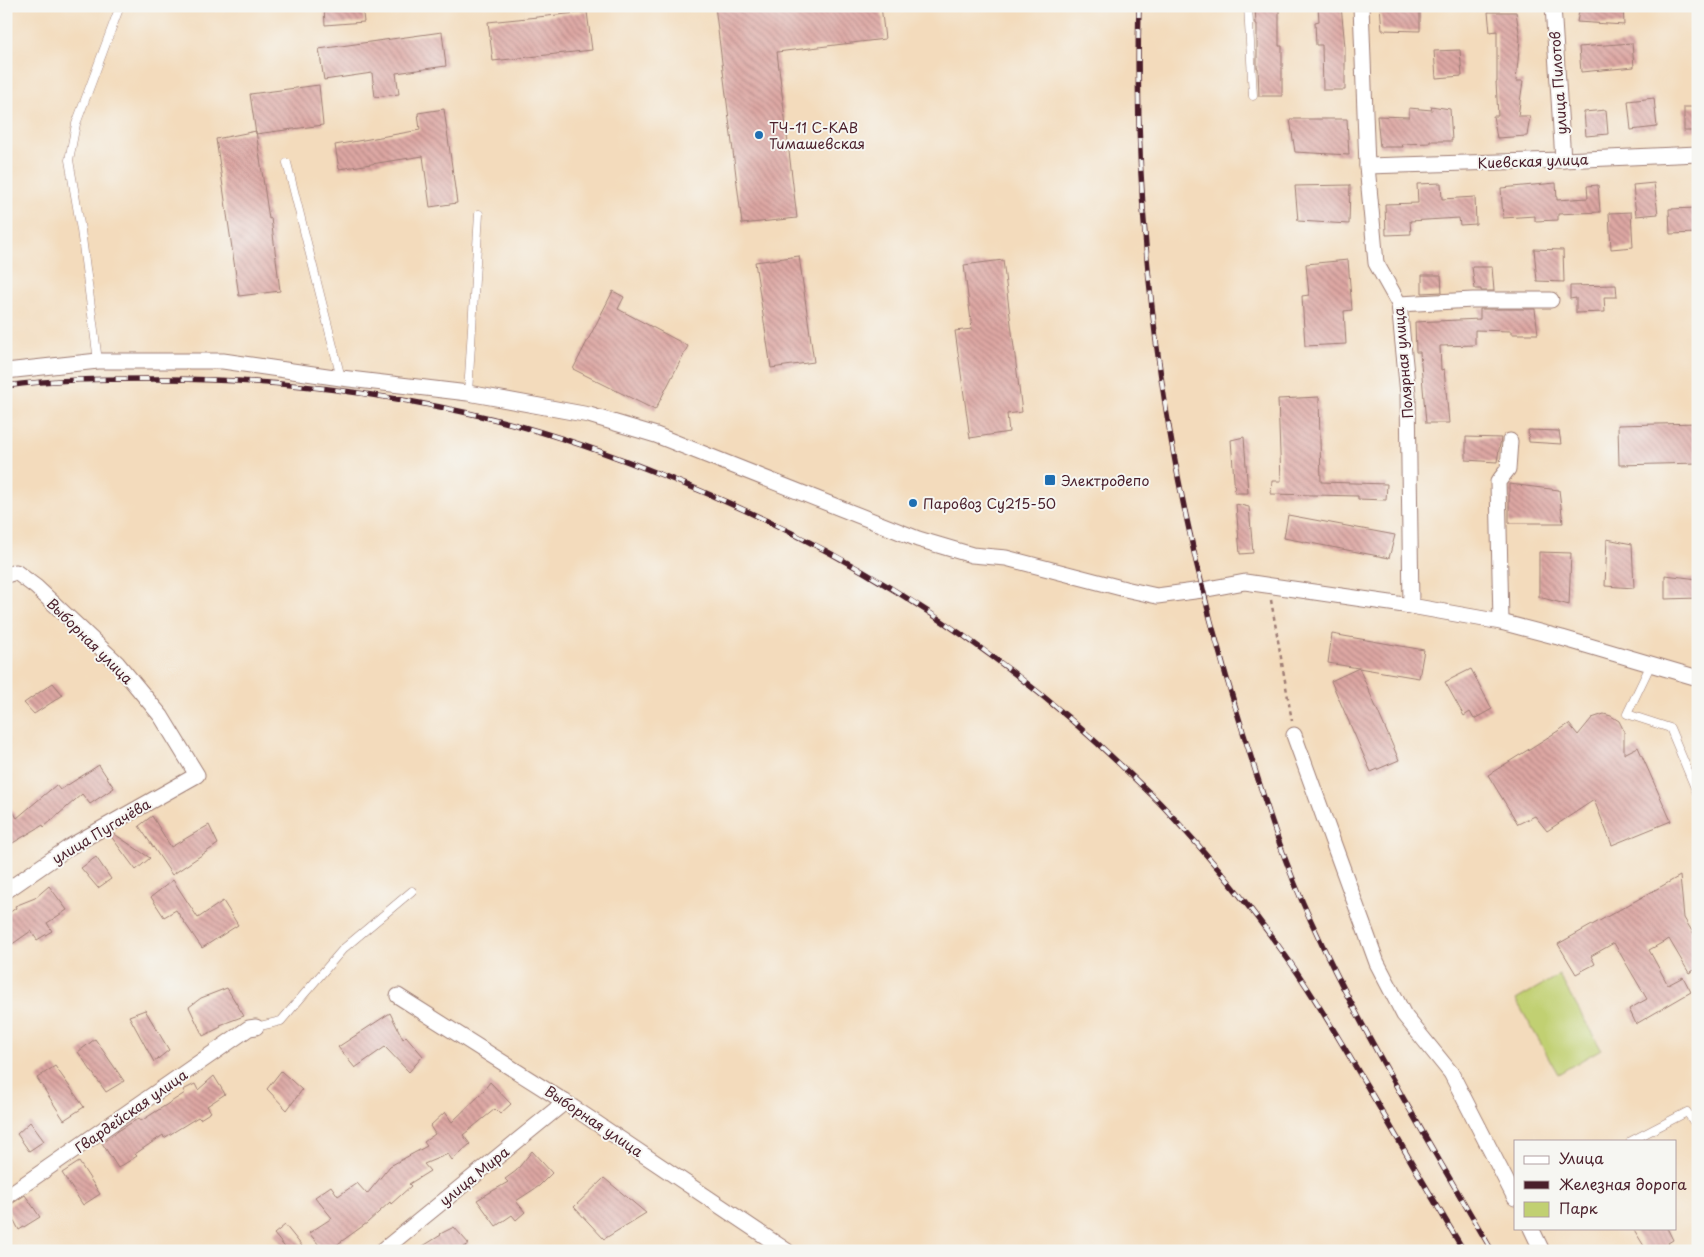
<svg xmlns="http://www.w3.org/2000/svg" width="1704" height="1257" viewBox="0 0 1704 1257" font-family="'Playpen Sans',sans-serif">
<defs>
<pattern id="building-back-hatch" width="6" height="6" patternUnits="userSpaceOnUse" patternTransform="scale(1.25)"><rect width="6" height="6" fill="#dda7a3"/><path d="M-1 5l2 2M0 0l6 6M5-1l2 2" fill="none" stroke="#b58785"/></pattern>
</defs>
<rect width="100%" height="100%" fill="#f6f6f2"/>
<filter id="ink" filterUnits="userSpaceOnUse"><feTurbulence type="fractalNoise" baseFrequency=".02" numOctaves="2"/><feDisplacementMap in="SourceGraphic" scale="10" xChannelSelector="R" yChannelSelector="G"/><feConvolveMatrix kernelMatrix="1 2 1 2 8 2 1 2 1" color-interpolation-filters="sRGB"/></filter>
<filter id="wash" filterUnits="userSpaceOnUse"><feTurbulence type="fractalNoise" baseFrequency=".0096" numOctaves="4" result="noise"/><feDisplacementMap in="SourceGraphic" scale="20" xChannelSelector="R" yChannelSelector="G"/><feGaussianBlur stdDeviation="1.12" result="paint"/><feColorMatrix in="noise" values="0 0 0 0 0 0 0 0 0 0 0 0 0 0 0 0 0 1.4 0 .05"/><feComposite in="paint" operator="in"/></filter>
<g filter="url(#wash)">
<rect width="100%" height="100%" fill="#f3dbbc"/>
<!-- green -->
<polygon fill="#c1d072" stroke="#86784e" points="1559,975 1601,1049 1558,1074 1516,1000"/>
<g id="blocks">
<!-- building -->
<g fill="url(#building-back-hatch)">
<polygon points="324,6 362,6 364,22 325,25"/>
<polygon points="715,6 881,6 885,39 777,52 797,218 742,224"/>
<polygon points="1255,6 1279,6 1279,46 1282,46 1282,96 1259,96 1258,68 1257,68 1257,24 1256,24"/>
<polygon points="1318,6 1341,6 1345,47 1345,90 1323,90 1322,45 1316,45 1315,22 1319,21"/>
<polygon points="1380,6 1420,6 1420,31 1382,30"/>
<polygon points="1580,6 1623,6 1624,25 1577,22"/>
<polygon points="587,12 592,50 493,61 488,22"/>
<polygon points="1488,12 1516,12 1520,39 1516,81 1523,81 1518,116 1530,116 1527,136 1497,138 1493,116 1498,116 1496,82 1497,82 1497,31 1490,32"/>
<polygon points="442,32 446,66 396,73 399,94 375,97 372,73 324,80 319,49"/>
<polygon points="1632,43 1634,67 1581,72 1579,47"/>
<polygon points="1460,50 1462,76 1436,78 1434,51"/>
<polygon points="319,85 323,125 256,134 250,94"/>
<polygon points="1654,98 1657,127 1631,130 1628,101"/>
<polygon points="1431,106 1450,109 1452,141 1430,141 1430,143 1402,144 1403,147 1380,147 1377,116 1409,117 1409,108 1432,110"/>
<rect x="1684" y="107" width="14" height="24"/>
<polygon points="444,109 457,203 430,207 423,156 339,169 335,145 420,130 418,113"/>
<polygon points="1606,110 1608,134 1586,136 1584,112"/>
<polygon points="1290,119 1347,119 1349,155 1295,152"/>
<polygon points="256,131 269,219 271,218 280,291 239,296 216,139"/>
<polygon points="1441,183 1442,199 1475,197 1476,224 1460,225 1459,218 1410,221 1411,234 1386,235 1385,204 1418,203 1417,184"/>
<polygon points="1556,183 1557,200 1588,198 1587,186 1598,185 1600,212 1558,214 1558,220 1535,221 1535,216 1503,218 1501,188"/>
<polygon points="1654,183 1658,214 1636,216 1633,185"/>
<polygon points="1350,185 1349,224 1298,221 1295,186"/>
<polygon points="1698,208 1698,233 1670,234 1669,209"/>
<polygon points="1631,212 1633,247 1611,249 1609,213"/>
<polygon points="1534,249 1563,250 1564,282 1537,281"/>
<polygon points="799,256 814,362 771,368 755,262"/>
<polygon points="1003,260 1022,412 1007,414 1009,432 970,438 955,331 972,329 964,265"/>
<polygon points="1348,260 1352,310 1344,311 1346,344 1305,346 1302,296 1309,295 1306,264"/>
<polygon points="1472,267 1492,267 1494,291 1481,291 1481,289 1475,289"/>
<polygon points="1422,275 1441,275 1442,292 1422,293"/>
<polygon points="1616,285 1617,297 1604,297 1605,312 1576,313 1576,298 1570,299 1570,286"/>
<polygon points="613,291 624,297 618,309 688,346 655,410 573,369"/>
<polygon points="1480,309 1535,309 1538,334 1511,334 1511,331 1475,330 1475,345 1440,346 1441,370 1444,369 1449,423 1426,423 1420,352 1416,352 1415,322 1480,319"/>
<polygon points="1319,397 1321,482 1387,484 1386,500 1358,499 1358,496 1271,494 1272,481 1281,481 1278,399"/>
<polygon points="1698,423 1698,463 1619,465 1618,425"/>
<polygon points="1528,430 1559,431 1561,444 1529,442"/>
<polygon points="1244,437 1248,493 1235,493 1231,440"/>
<polygon points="1466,437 1501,438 1497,462 1466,460"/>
<polygon points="1509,484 1559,490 1563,523 1509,523"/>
<polygon points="1236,504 1249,507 1253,553 1240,554"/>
<polygon points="1288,515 1395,535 1389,558 1284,538"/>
<polygon points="1607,539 1632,544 1634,588 1605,586"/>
<polygon points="1539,552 1571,553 1569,605 1539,597"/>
<polygon points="1665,575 1698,579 1698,598 1665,599"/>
<polygon points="1332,634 1424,650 1419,678 1328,663"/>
<polygon points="1359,668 1399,760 1371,772 1331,681"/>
<polygon points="1471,669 1492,709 1474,719 1470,712 1464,716 1445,682"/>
<polygon points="53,683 63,695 34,714 24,703"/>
<polygon points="1604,714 1611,716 1619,721 1624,731 1624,754 1638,747 1671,821 1612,845 1594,800 1547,831 1535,816 1518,824 1488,775 1569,724 1578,735 1592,718"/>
<polygon points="99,765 114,788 90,804 82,794 44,827 43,825 6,847 6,801 17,818 56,785 60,790"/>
<polygon points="152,816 171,847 209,825 218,844 172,875 139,826"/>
<polygon points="113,833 150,858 136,870 110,835"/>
<polygon points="96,857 111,879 98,888 81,868"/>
<polygon points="1680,876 1684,918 1698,941 1698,968 1689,973 1669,939 1649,950 1668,985 1683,977 1691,992 1636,1024 1629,1009 1647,999 1614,943 1591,956 1595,964 1576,974 1558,944"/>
<polygon points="173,880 198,918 223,901 238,925 202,948 176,910 164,917 151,897"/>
<polygon points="49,886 67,910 47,923 52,931 37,940 31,931 11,945 6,937 6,915 16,908 15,906 35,898"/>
<polygon points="227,988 244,1016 220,1025 221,1027 203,1036 189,1007 201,998"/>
<polygon points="145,1010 169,1050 154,1062 129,1016"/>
<polygon points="390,1013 403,1039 406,1036 423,1056 409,1072 385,1047 355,1068 338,1047"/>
<polygon points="95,1039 124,1081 106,1092 78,1052"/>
<polygon points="55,1066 84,1107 64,1120 37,1078"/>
<polygon points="281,1071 302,1090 287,1110 267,1089"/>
<polygon points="214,1076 225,1094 207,1106 211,1112 200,1119 198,1117 164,1138 163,1135 135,1154 137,1156 118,1168 102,1143 118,1131 139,1118 141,1121 185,1093 183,1090 195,1084 198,1090"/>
<polygon points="490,1082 511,1104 500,1114 495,1109 463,1135 470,1144 452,1160 448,1154 424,1164 430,1171 409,1184 411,1186 391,1204 390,1202 367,1223 328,1251 324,1251 309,1233 332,1218 315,1197 331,1186 338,1196 357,1183 367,1194 390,1166 427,1146 424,1142 435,1134 430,1126 445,1112 452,1122 481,1094"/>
<polygon points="30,1122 44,1141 29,1151 17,1134"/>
<polygon points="532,1151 552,1173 539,1186 516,1201 525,1212 516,1220 512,1215 496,1226 477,1200 508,1182 505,1179 516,1171"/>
<polygon points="79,1162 100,1194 83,1205 62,1173"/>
<polygon points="604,1178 646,1213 604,1239 574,1207"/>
<polygon points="25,1195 40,1217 19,1230 7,1207"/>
<polygon points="285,1225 302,1246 295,1251 288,1251 274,1234"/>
<polygon points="454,1227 469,1244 458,1251 415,1251 441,1235 440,1234"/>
<polygon points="1633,1228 1667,1228 1673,1240 1668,1243 1673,1251 1647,1251"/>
</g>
</g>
</g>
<g filter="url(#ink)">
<use href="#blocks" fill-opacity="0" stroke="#9e7d74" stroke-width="1"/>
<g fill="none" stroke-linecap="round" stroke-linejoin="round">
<!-- lane casing -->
<g stroke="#9e7d74" stroke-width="9">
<g id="lane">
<polyline points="1248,6 1253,96"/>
<polyline points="287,163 341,378"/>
<polyline points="98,361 81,230 69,160 76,124 120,6"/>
<polyline points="468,393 479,214"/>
<polyline points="1651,664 1627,714 1670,728 1698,795"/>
<polyline points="256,1027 281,1021 343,949 412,891"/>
<polyline points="1631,1141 1687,1112 1698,1128"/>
</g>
</g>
<!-- street casing -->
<g stroke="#9e7d74" stroke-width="17">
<g id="street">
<polyline points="1361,6 1367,166 1376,263 1399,304 1408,394 1411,606"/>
<polyline points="1553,6 1563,160"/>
<polyline points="1367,166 1563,160 1698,154"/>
<polyline points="1399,304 1473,300 1551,300"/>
<polyline points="6,371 98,361 223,361 341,378 468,393 589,415 656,435 918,539 972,555 1006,558 1125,589 1157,596 1202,590 1245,582 1411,606 1501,622 1562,638 1698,678"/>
<polyline points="6,575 16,572 36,587 117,663 161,716 197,775 71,846 6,891"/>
<polyline points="1501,622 1498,482 1508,469 1510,441"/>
<polyline points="1294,735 1377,963 1404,1015 1451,1073 1515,1198"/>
<polyline points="398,996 565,1102 787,1251"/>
<polyline points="6,1197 249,1028 256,1027"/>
<polyline points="1531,1228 1542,1251"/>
<polyline points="382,1251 565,1102"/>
</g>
</g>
<!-- path -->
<polyline stroke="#9e7d74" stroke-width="2.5" stroke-dasharray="4 4" stroke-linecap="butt" points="1271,600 1292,721"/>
<!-- lane -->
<use href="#lane" stroke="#fff" stroke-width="8"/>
<!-- street -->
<use href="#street" stroke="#fff" stroke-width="15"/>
<!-- rail casing -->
<g stroke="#4a1f2b" stroke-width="5.5">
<g id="rail">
<path d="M 1139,6 C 1132,253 1169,500 1244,735 C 1264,798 1283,861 1311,921 C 1363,1035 1429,1142 1492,1251"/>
<path d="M 6,386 C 54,379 104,379 152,379 C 258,378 364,390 468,413 C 536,428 603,451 667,477 C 842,546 996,643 1131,775 C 1144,788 1158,800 1170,814 C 1213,860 1253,910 1290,962 C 1318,1002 1342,1044 1367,1086 C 1399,1141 1431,1196 1464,1251"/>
</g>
</g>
<!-- rail -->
<use href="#rail" stroke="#f6f6f2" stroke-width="4" stroke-dasharray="11" stroke-linecap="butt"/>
</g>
</g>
<!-- markers -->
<g fill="#1f6fb2" stroke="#f6f6f2" stroke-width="2">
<circle cx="759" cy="135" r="5"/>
<rect x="1044" y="474" width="12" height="12" rx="2.5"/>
<circle cx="913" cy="503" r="5"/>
</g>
<g text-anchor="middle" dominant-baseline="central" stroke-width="4" stroke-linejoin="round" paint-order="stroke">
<!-- street labels -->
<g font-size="14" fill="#4a1f2b" stroke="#f6f6f2">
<text transform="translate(1558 83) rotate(-94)">улица Пилотов</text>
<text transform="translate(1533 161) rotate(-2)">Киевская улица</text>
<text transform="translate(1403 363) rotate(-95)">Полярная улица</text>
<text transform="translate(90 641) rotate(45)">Выборная улица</text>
<text transform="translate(101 831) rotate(-31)">улица Пугачёва</text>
<text transform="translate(131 1111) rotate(-35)">Гвардейская улица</text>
<text transform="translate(594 1121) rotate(34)">Выборная улица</text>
<text transform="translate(474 1176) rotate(-39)">улица Мира</text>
</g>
<!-- poi labels -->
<g font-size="14" fill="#4a1f2b" stroke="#f6f6f2" text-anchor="start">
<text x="769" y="127">ТЧ-11 С-КАВ<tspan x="769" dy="16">Тимашевская</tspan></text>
<text x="1061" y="480">Электродепо</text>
<text x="923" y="503">Паровоз Су215-50</text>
</g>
</g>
<!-- margin -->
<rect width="1704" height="1257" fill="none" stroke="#f6f6f2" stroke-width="25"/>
<!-- legend -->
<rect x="1514" y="1140" width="162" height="90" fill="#f6f6f2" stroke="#b1a0a2"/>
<rect x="1524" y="1156" width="25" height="8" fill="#ffffff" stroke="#b1a0a2"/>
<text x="1559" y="1164" font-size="15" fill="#4a1f2b">Улица</text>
<rect x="1524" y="1181" width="25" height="8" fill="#4a1f2b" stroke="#b1a0a2"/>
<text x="1559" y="1190" font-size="15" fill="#4a1f2b">Железная дорога</text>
<rect x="1524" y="1202" width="25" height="15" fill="#c1d072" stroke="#b1a0a2"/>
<text x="1559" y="1214" font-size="15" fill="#4a1f2b">Парк</text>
</svg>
